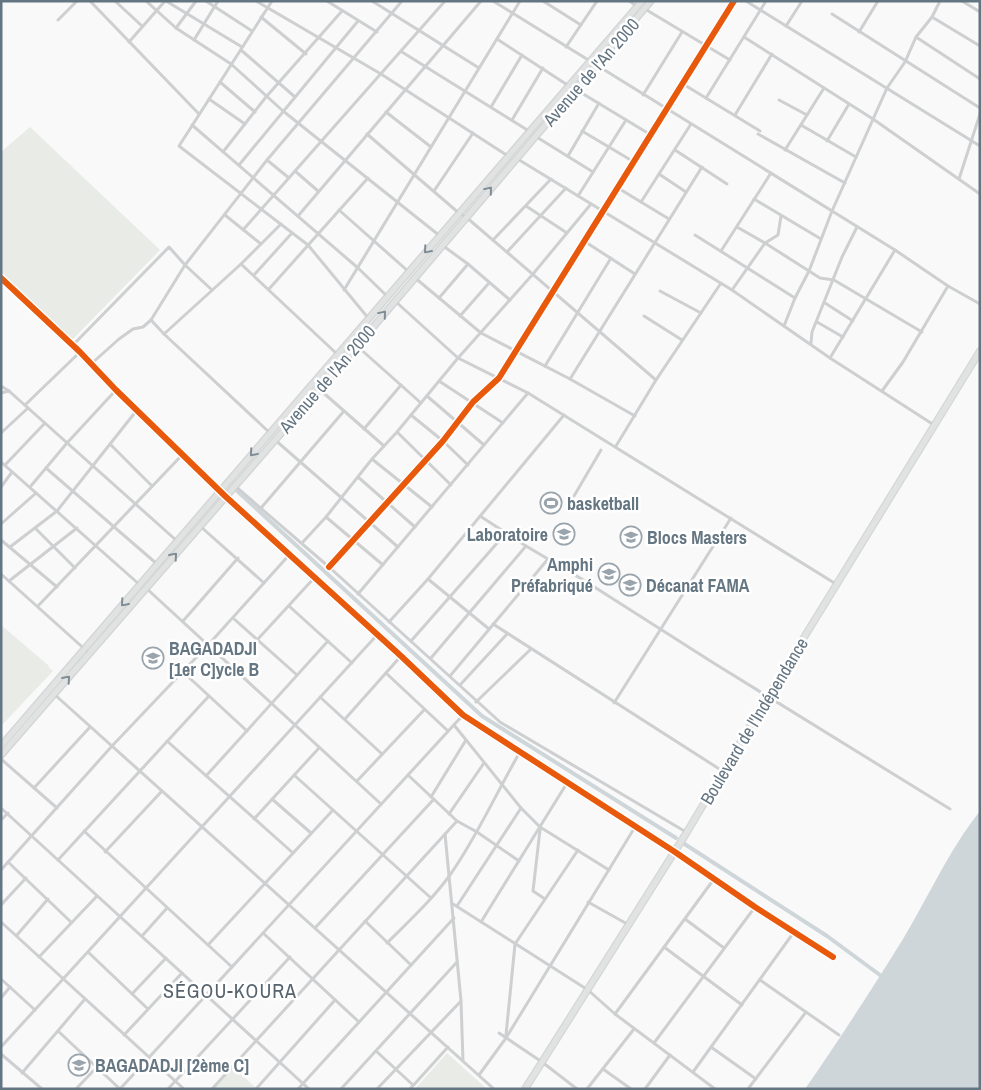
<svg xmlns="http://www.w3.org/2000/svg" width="981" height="1090" viewBox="0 0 981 1090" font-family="'Archivo Narrow',sans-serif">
<rect width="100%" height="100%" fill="#f9f9f9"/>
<!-- green -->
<g fill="#e8ebe6">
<polygon points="30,127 160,250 71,341 1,273 1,152"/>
<polygon points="1,625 49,666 48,667 53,671 1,726"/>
<polygon points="447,1053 487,1089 415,1089"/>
<polygon points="232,1066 256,1088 212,1089"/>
</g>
<!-- water -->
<path fill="#ced6d9" d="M 980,811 L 980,1089 L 805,1089 C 839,1040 872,989 903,939 C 929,896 949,850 980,811 Z"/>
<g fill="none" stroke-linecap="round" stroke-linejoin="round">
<!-- stream -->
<polyline stroke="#ced6d9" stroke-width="1" points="2,759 148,590"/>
<!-- canal -->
<g stroke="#ced6d9" stroke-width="4">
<polyline points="235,489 482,716 676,838"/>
<polyline points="683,843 827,936 884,978"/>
</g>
<!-- primary casing -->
<g stroke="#d5d6d7" stroke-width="8">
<g id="primary">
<polyline points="1,746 642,1"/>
<polyline points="1,755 357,346 651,1"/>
</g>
</g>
<!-- highway casing -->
<g stroke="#d5d6d6" stroke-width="8">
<polyline id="highway" points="525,1089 687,832 768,696 980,351"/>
</g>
<!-- street -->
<g stroke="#cecfd0" stroke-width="3">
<polyline points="90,1 199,114"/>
<polyline points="115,1 142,26"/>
<polyline points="146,1 176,28 231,64 283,111 440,236"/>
<polyline points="166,1 242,47"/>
<polyline points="206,1 252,31"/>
<polyline points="256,1 381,74 508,156"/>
<polyline points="272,1 179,146 308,245 369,319"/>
<polyline points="327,1 377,32"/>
<polyline points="372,1 479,68"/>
<polyline points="493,1 895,250 948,286 980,304"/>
<polyline points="543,1 581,25"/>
<polyline points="629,1 637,6"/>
<polyline points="746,1 980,146"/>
<polyline points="962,1 980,12"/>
<polyline points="645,9 730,60"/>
<polyline points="832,14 980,108"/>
<polyline points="261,17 306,54"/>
<polyline points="932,17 980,46"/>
<polyline points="58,20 77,1"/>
<polyline points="786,26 802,1"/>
<polyline points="176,28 196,1"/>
<polyline points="859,32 878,1"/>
<polyline points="744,37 873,119 980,194"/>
<polyline points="916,37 980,79"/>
<polyline points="497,39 569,86"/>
<polyline points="194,40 218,1"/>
<polyline points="129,42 165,1"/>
<polyline points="566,47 597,1"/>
<polyline points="241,50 295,97"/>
<polyline points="402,52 529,131"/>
<polyline points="220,82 255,112"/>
<polyline points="683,84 760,131"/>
<polyline points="575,89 651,135"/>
<polyline points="643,95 682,32"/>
<polyline points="706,98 766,1"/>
<polyline points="209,99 245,124"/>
<polyline points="779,100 807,115"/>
<polyline points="491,107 522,55"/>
<polyline points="386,112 431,147"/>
<polyline points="735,115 772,54"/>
<polyline points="512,120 543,68"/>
<polyline points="192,125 358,268 388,297"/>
<polyline points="801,125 856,157"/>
<polyline points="582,131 634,162"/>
<polyline points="367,134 460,214 466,217 656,380 616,446"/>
<polyline points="758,134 845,183"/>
<polyline points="535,136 593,172"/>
<polyline points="827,141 849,104"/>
<polyline points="675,150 727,184"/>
<polyline points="785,150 824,88"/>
<polyline points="223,152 266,97 342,11"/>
<polyline points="568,156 599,103"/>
<polyline points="516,158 732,290 830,358 934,425"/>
<polyline points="267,160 289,178"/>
<polyline points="239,165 358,21"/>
<polyline points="295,171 318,191"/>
<polyline points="659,174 686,192"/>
<polyline points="959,179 980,114"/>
<polyline points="618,188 669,219"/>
<polyline points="434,191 473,133"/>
<polyline points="578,196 626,120"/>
<polyline points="754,199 821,239"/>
<polyline points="641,202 691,124"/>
<polyline points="526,206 567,233"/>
<polyline points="339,210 409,272"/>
<polyline points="225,215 261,244"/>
<polyline points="298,216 481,1"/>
<polyline points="737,227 765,243 820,278 834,280 922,332"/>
<polyline points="243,230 445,1"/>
<polyline points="695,235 795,298"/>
<polyline points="493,240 551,179"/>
<polyline points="584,241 635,274"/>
<polyline points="442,245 468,264 510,300"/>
<polyline points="721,251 771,173"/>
<polyline points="507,252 566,188"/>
<polyline points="241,264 337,354"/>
<polyline points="254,275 292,233"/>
<polyline points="414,277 481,333 570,379 635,416"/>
<polyline points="1,278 80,352 116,390 225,496 401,656 463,715 675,852 755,907 833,957"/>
<polyline points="269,289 368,178"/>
<polyline points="344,290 520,1"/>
<polyline points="732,290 765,243 778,235 781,216"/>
<polyline points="660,291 701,313"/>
<polyline points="439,298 468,264"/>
<polyline points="395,301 458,358 528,393 836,584"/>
<polyline points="825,303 853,321"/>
<polyline points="460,316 489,283"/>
<polyline points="644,316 682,340"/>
<polyline points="151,320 164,334 270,433"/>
<polyline points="817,322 843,337"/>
<polyline points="784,326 795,298 809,271 832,211 887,88 905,62 916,37 932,17 940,1"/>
<polyline points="164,334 241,264 281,224"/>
<polyline points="811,343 812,332 842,257 857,227"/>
<polyline points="73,345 169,247 185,265 212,290"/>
<polyline points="357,346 421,403"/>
<polyline points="830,358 895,250"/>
<polyline points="91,364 119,339 133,329 143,327 151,320 185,265 267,160 402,1"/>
<polyline points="545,366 611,258"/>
<polyline points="570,379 702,167"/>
<polyline points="656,380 721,283"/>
<polyline points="439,381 503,423"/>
<polyline points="1,386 9,391 177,541"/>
<polyline points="319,389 384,446"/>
<polyline points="882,391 903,362 948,286"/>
<polyline points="1,393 9,391"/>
<polyline points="427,396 484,445"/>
<polyline points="25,405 80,352"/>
<polyline points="411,415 443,441 468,465"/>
<polyline points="364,429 401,385"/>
<polyline points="397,432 451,485"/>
<polyline points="1,433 28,408"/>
<polyline points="274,439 398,547"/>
<polyline points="110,444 152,486"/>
<polyline points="372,459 432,507"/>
<polyline points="1,462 140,585"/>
<polyline points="5,465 45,423"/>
<polyline points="46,468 157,564"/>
<polyline points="358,477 415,527"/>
<polyline points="235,486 329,567 500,722 686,832"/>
<polyline points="1,487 12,472"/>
<polyline points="30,487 67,443 116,390"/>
<polyline points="574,496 601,450"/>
<polyline points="261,508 344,411"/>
<polyline points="480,516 526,546 585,581 712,662 950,809"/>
<polyline points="326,517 383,565"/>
<polyline points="1,524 36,493"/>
<polyline points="200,526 264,583"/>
<polyline points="35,528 75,568"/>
<polyline points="1,540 57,587"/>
<polyline points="302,543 326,517 372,459 397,432 458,358 533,274 591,204"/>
<polyline points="10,547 57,511 137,410"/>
<polyline points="329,567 443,441 473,402 499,378 734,1"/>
<polyline points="1,574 89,653"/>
<polyline points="428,579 489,629"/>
<polyline points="9,581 77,528"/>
<polyline points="146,588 381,804"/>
<polyline points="358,594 528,393"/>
<polyline points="38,606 183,454"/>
<polyline points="289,606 352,663"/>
<polyline points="233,618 297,675"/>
<polyline points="183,621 238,558"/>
<polyline points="389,622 428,579 564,415"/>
<polyline points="493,624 724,772"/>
<polyline points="258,639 315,577"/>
<polyline points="411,641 506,533"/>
<polyline points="431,658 526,546"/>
<polyline points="182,671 247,731"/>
<polyline points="386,673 448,731"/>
<polyline points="450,676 548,559"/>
<polyline points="460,685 507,634"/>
<polyline points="54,694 494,1089"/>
<polyline points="320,697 382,754"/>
<polyline points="476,702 531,649"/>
<polyline points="614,703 731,518"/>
<polyline points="345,719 401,656"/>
<polyline points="454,725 521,808 540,827 609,870"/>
<polyline points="167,741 293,853"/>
<polyline points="1,759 57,808"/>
<polyline points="294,775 431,898"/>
<polyline points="408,775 457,821 477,832 519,861"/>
<polyline points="206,776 328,641"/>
<polyline points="357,781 424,710"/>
<polyline points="34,788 90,727"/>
<polyline points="431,797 466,740"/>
<polyline points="272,799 311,833"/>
<polyline points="1,808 309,1089"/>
<polyline points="449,814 484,763"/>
<polyline points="254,819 319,748"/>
<polyline points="1,820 8,813"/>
<polyline points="540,830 533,891 545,899"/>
<polyline points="84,831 232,967"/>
<polyline points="445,834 461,1001 463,1061"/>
<polyline points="105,852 162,791"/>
<polyline points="58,860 208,697"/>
<polyline points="8,862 71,922"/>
<polyline points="1,870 112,746 209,644 290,554"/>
<polyline points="588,902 629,925"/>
<polyline points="453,904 588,990 615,1014 715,1089"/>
<polyline points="1,905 26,878"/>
<polyline points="457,906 521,808"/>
<polyline points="685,919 724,948"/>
<polyline points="365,921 411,965"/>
<polyline points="1,922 184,1089"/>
<polyline points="481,922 567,783"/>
<polyline points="315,928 434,799"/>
<polyline points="263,933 359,1022"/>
<polyline points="17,935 48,899"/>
<polyline points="142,936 167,908"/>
<path d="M 387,943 C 409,921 432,900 450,875 C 477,837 496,793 520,752"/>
<polyline points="208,945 333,810"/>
<polyline points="664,947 742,1005"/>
<polyline points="88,952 148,1009"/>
<polyline points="39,957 97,896"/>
<polyline points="1,979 35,1010"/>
<polyline points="760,980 839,1035"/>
<polyline points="132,994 166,958"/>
<polyline points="1,998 10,987"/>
<polyline points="615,1014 714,879"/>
<polyline points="58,1031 120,1089"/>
<polyline points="499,1033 542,1062 577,1089"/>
<polyline points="124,1035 182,973"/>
<polyline points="506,1035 515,944 578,850"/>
<polyline points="654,1043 755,907"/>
<polyline points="1,1047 377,635"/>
<polyline points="711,1047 756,1079"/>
<polyline points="376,1051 413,1085"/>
<polyline points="1,1054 42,1089"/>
<polyline points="603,1069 631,1089"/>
<polyline points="693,1072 794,932"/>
<polyline points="22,1073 85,999"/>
<polyline points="479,1075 506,1038 635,827"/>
<polyline points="76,1089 97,1067"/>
<polyline points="120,1089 463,715"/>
<polyline points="168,1089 290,957"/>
<polyline points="212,1089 457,821"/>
<polyline points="256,1089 335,1000"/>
<polyline points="298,1089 454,918"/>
<polyline points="341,1089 457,962"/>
<polyline points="377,1089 461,1001"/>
<polyline points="410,1089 448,1047"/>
<polyline points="587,1089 634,1029"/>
<polyline points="645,1089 670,1055"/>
<polyline points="748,1089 806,1012"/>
</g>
<!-- primary -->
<use href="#primary" stroke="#e1e2e2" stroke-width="5"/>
<!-- highway -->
<use href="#highway" stroke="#e1e2e2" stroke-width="5.5"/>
<!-- cycleway casing -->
<g stroke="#fff" stroke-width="9">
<g id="cycleway">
<polyline points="1,278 80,352 116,390 225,496 401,656 463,715 675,852 755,907 833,957"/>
<polyline points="329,567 443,441 473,402 499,378 734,1"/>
</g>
</g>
<!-- cycleway -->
<use href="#cycleway" stroke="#e8590c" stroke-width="6"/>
</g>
<!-- one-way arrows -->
<defs><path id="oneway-chevron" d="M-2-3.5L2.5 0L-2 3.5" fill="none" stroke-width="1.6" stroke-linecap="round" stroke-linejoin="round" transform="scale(1.25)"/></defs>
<g stroke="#7e8c96">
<use href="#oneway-chevron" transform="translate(489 190) rotate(-50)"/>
<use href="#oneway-chevron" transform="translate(427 250) rotate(131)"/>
<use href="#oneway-chevron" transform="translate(383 314) rotate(-50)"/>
<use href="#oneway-chevron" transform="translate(253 453) rotate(130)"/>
<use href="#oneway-chevron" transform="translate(174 556) rotate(-49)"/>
<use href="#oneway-chevron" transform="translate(124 603) rotate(131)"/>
<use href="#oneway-chevron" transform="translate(67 679) rotate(-49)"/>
</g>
<!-- icons -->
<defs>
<g id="stadium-ring" transform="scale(1.125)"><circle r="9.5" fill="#fff" stroke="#99a4ac" stroke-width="1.5"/><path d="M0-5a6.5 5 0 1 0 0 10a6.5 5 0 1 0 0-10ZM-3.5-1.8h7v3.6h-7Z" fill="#99a4ac"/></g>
<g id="university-ring" transform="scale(1.125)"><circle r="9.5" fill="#fff" stroke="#99a4ac" stroke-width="1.5"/><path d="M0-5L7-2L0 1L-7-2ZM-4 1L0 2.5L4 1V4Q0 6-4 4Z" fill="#99a4ac"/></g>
<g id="school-ring" transform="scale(1.125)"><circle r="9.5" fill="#fff" stroke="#99a4ac" stroke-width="1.5"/><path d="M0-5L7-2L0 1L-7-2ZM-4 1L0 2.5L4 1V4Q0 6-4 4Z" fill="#99a4ac"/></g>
</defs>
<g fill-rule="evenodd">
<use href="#stadium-ring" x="551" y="503"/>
<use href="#university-ring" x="564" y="534"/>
<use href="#university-ring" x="631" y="537"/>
<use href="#university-ring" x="609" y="574"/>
<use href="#university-ring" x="630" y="585"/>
<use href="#school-ring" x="153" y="658"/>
<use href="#school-ring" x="79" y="1065"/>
</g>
<g text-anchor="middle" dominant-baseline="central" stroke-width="5" stroke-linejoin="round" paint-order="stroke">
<!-- street labels -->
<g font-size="18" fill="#657683" stroke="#fff">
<text transform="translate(591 72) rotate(-49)">Avenue de l'An 2000</text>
<text transform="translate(327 379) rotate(-49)">Avenue de l'An 2000</text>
<text transform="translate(754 721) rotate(-59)">Boulevard de l'Indépendance</text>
</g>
<!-- poi labels -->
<g font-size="18" font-weight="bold" fill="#657683" stroke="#fff" text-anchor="start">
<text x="567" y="503">basketball</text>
<text x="548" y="534" text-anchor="end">Laboratoire</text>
<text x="647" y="537">Blocs Masters</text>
<text x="593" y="564" text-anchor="end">Amphi<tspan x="593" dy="21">Préfabriqué</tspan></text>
<text x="646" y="585">Décanat FAMA</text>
<text x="169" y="648">BAGADADJI<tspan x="169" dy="21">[1er C]ycle B</tspan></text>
<text x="95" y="1065">BAGADADJI [2ème C]</text>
</g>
<!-- quarter labels -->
<g font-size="20" letter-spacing="1" fill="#57646e" stroke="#fff">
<text x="230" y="990">SÉGOU-KOURA</text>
</g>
</g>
<!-- border -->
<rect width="981" height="1090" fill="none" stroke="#657683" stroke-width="5"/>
</svg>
